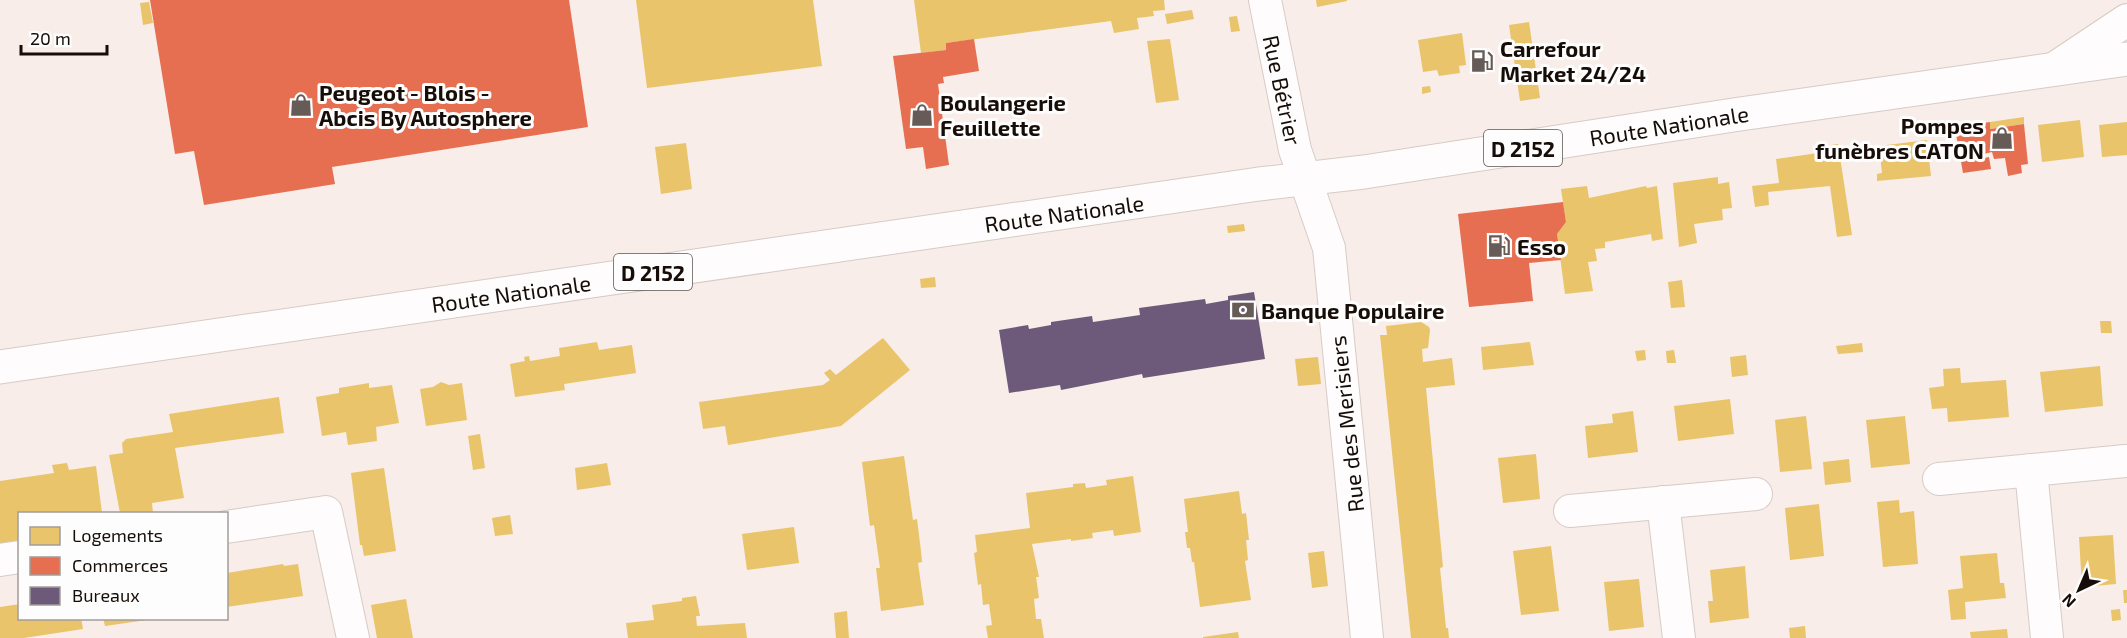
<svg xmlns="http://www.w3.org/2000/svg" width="2127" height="638" viewBox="0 0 2127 638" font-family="'Exo 2',sans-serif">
<rect width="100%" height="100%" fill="#f8ede8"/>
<!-- homes -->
<g fill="#e9c46a">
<polygon points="636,0 813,0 822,66 647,88"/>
<polygon points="914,0 1164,0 1165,10 1153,11 1154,16 1137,18 1139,29 1114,33 1111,21 946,43 946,50 921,53"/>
<polygon points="1316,0 1347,0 1347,1 1317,7"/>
<polygon points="149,2 153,23 143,25 140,3"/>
<polygon points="1192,10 1194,19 1167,24 1165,14"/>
<polygon points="1237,16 1240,31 1231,32 1229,17"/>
<polygon points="1529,22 1540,98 1520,101 1509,25"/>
<polygon points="1462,33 1466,65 1459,66 1460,73 1439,76 1437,70 1423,72 1418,40"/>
<polygon points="1170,39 1179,100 1156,103 1147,41"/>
<polygon points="1430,86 1431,92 1422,94 1422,87"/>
<polygon points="2024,117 2024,124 1990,129 1990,122"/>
<polygon points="2080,120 2084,157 2042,162 2038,125"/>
<polygon points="2127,122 2127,155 2102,157 2099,125"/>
<polygon points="1927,140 1931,176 1877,181 1877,174 1882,173 1879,146"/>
<polygon points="686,143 692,189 661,194 655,147"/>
<polygon points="1838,144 1852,235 1837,237 1830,186 1768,192 1769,205 1755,207 1752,186 1779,183 1776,159 1825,152 1824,146"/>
<polygon points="1718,177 1718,184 1729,182 1732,208 1722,209 1723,220 1694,224 1697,243 1679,247 1673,183"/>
<polygon points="1587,186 1589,198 1646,186 1647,188 1657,186 1663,239 1652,241 1651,234 1605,242 1605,248 1595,249 1597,261 1588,262 1593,291 1565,294 1557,234 1566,222 1561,189"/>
<polygon points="1244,224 1245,231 1228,233 1227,226"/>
<polygon points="935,277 936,287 921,288 920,279"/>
<polygon points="1682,280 1685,307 1671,308 1668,282"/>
<polygon points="2100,321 2111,321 2112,333 2101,333"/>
<polygon points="1421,322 1429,327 1430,330 1428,348 1422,349 1423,362 1452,358 1455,385 1426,388 1443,567 1440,568 1446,628 1448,628 1449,638 1411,638 1380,335 1387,335 1386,326"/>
<polygon points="883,338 910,370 841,426 728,445 725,426 703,429 699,402 823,385 830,380 824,373 830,369 836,375"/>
<polygon points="597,342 599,350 632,345 636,373 564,384 565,390 515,397 510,364 525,361 524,357 529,356 530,361 560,356 559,348"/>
<polygon points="1530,342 1534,365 1483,370 1481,347"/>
<polygon points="1862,343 1863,352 1838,354 1836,346"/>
<polygon points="1645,350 1646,360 1637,361 1635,351"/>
<polygon points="1674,350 1676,363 1667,363 1666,351"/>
<polygon points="1746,355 1748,375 1732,377 1730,357"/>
<polygon points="1318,357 1321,384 1298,386 1295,359"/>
<polygon points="2100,366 2103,406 2045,412 2040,372"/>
<polygon points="1960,368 1961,383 2006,380 2009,417 1948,422 1947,408 1932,409 1929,388 1944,386 1943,369"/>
<polygon points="441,382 449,385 462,383 467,420 426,426 420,389 433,387"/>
<polygon points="369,383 369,388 392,385 399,423 376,427 377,441 348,445 346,432 322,436 316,397 339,393 339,388"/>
<polygon points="279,397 284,433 175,448 184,498 152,503 153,513 120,513 109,455 123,453 122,443 126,439 173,432 169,414"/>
<polygon points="1730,399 1734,434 1678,441 1674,406"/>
<polygon points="1633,411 1638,452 1588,458 1585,426 1613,423 1612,414"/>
<polygon points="1806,416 1812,469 1780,472 1775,420"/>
<polygon points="1905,416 1910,464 1871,468 1866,420"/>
<polygon points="480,434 485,468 473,470 468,436"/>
<polygon points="1536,454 1540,499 1503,503 1498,458"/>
<polygon points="904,456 913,520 917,519 921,551 922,562 918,563 924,605 881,611 876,568 880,568 874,525 870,526 862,462"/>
<polygon points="1849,459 1851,482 1825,485 1823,462"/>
<polygon points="67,463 69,470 96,466 102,513 20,513 20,543 0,546 0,481 54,473 52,465"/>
<polygon points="607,463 611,485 577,490 575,468"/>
<polygon points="384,468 396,551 364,556 362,545 360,545 351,473"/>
<polygon points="1133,476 1141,532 1114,536 1113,530 1092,533 1093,538 1071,541 1071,539 1032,544 1039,577 1036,577 1039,598 1034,599 1036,619 1041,619 1044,638 988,638 986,626 992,625 989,604 983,605 981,584 978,585 974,553 977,552 975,535 1030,528 1026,493 1073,487 1073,484 1085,483 1086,488 1107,485 1106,480"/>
<polygon points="1239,491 1242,514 1246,513 1249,540 1246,540 1248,560 1245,561 1251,600 1200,607 1194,562 1192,562 1190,548 1187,548 1185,532 1188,532 1184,499"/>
<polygon points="1899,500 1900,513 1914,511 1918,564 1883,567 1877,502"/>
<polygon points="1819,504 1824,556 1790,560 1785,508"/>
<polygon points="510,515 513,534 495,536 492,518"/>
<polygon points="794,527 799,563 747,570 742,534"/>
<polygon points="2113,535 2116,584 2082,587 2079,537"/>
<polygon points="1551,546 1559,611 1521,615 1513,551"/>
<polygon points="1324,551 1328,586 1312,588 1308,553"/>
<polygon points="1997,553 2000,583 2004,583 2006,598 1965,602 1966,619 1951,620 1948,590 1963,588 1960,556"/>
<polygon points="283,564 284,566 298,564 303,596 226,607 227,573"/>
<polygon points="1745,566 1749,618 1710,623 1708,601 1713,601 1710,570"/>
<polygon points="1639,579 1644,627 1609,631 1604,582"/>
<polygon points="2123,590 2127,590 2127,603 2124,603"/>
<polygon points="696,596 700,616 696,616 697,626 745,623 747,638 628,638 626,623 654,620 652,605 682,601 682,598"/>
<polygon points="406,599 413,638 377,638 371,605"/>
<polygon points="20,604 20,618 81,618 83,629 24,638 0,638 0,607"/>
<polygon points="2120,609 2121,620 2112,621 2111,610"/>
<polygon points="847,611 849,638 836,638 834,613"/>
<polygon points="103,618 147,618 147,620 105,626"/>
<polygon points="1805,626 1806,638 1790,638 1789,628"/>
<polygon points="2007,629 2008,638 1971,638 1970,632"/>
<polygon points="1238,632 1239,638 1203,638 1203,637"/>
</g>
<!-- shops -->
<g fill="#e76f51">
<polygon points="150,0 569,0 588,127 332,167 335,184 204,205 194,151 175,154"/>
<polygon points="974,39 979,71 943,77 944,83 938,84 949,165 926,169 923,147 906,149 893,56 946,50 946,43"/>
<polygon points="1990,122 1990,129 2024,124 2028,164 2021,165 2022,173 2008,176 2005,158 1994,159 1992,152 1984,154 1984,158 1989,157 1991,169 1963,173 1956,134 1970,132 1968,125"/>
<polygon points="1563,202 1566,222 1557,234 1561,260 1529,263 1533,301 1469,307 1458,214"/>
</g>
<!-- offices -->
<polygon fill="#6d597a" points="1254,292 1265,359 1143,378 1142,374 1061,390 1060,385 1009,393 999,330 1028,325 1029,329 1051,325 1051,322 1092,316 1093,322 1140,315 1139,308 1205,299 1206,304 1228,300 1228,296"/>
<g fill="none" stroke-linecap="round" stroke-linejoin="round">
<!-- minor casing -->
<g stroke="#d6cbc6" stroke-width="34">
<g id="minor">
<polyline points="1265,0 1295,150 1329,248 1367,638"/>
<polyline points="2052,70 2127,20"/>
<polyline points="2031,470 2047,638"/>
<polyline points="1939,479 2125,461"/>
<polyline points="1663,502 1679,638"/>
<polyline points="1570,511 1756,494"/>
<polyline points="226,527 326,512 353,638"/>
<polyline points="0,560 20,557"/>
</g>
</g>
<!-- primary casing -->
<g stroke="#d6cbc6" stroke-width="35">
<polyline id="primary" points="0,367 1259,184 1364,172 1740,114 2127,59"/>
</g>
<!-- minor -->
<use href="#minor" stroke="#fefcfc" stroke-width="32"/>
<!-- primary -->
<use href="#primary" stroke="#fefcfc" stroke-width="33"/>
</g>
<!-- icons -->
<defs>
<g id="fuel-bare" transform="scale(1.8)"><path d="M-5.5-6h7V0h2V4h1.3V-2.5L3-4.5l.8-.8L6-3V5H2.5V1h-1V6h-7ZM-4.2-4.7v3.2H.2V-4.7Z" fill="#665b56" stroke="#fdfdfd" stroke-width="2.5" paint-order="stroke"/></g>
<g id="shop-bare" transform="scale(1.8)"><path d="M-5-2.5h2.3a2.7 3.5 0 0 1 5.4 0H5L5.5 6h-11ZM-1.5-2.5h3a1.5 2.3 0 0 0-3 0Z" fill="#665b56" stroke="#fdfdfd" stroke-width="2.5" paint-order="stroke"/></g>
<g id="bank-bare" transform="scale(1.8)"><path d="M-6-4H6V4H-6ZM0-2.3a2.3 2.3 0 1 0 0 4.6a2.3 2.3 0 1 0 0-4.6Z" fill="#665b56" stroke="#fdfdfd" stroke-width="2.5" paint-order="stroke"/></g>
</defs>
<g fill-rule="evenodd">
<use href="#fuel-bare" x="1482" y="61"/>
<use href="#shop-bare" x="301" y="105"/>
<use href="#shop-bare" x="922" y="115"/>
<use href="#shop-bare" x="2002" y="138"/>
<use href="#fuel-bare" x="1499" y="246"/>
<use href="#bank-bare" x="1243" y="310"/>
</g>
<g text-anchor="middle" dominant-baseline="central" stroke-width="6" stroke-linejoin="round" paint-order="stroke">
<!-- shield labels -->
<g fill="#fdfdfd" stroke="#5c5552" stroke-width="1.5">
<rect x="1484" y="130" width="78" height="36" rx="4.5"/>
<rect x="614" y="254" width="78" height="36" rx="4.5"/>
</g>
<g font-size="21" font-weight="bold" fill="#170d08">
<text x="1523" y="148">D 2152</text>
<text x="653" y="272">D 2152</text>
</g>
<!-- poi labels -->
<g font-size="22" font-weight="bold" fill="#170d08" stroke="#fdfdfd" text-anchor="start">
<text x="1500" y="48">Carrefour<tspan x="1500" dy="25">Market 24/24</tspan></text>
<text x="319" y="92">Peugeot - Blois -<tspan x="319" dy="25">Abcis By Autosphere</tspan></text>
<text x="940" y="102">Boulangerie<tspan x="940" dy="25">Feuillette</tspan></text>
<text x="1984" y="125" text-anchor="end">Pompes<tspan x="1984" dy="25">funèbres CATON</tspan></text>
<text x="1517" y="246">Esso</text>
<text x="1261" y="310">Banque Populaire</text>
</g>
<!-- street labels -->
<g font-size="22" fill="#170d08" stroke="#fdfdfd">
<text transform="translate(1283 90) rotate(78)">Rue Bétrier</text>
<text transform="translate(1669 125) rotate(-9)">Route Nationale</text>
<text transform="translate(1064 213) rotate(-8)">Route Nationale</text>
<text transform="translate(511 293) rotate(-8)">Route Nationale</text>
<text transform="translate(1346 424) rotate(-96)">Rue des Merisiers</text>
</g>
</g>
<!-- legend -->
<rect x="18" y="512" width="210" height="108" fill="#fdfdfd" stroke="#a19d9b" stroke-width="1.5"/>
<rect x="30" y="527" width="30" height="18" fill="#e9c46a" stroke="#a19d9b" stroke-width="1.5"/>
<text x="72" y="542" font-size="18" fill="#170d08">Logements</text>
<rect x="30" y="557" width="30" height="18" fill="#e76f51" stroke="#a19d9b" stroke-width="1.5"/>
<text x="72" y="572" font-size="18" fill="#170d08">Commerces</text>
<rect x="30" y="587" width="30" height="18" fill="#6d597a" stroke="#a19d9b" stroke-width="1.5"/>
<text x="72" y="602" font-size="18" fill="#170d08">Bureaux</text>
<!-- north arrow -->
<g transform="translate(2079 590) rotate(224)" stroke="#fdfdfd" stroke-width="4.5" paint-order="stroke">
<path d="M0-4.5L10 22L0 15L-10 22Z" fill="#170d08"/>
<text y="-9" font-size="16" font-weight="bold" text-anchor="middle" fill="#170d08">N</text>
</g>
<!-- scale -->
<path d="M21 45v9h86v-9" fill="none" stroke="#170d08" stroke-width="3"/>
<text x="30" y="45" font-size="18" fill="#170d08" stroke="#fdfdfd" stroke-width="4.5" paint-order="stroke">20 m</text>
</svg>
